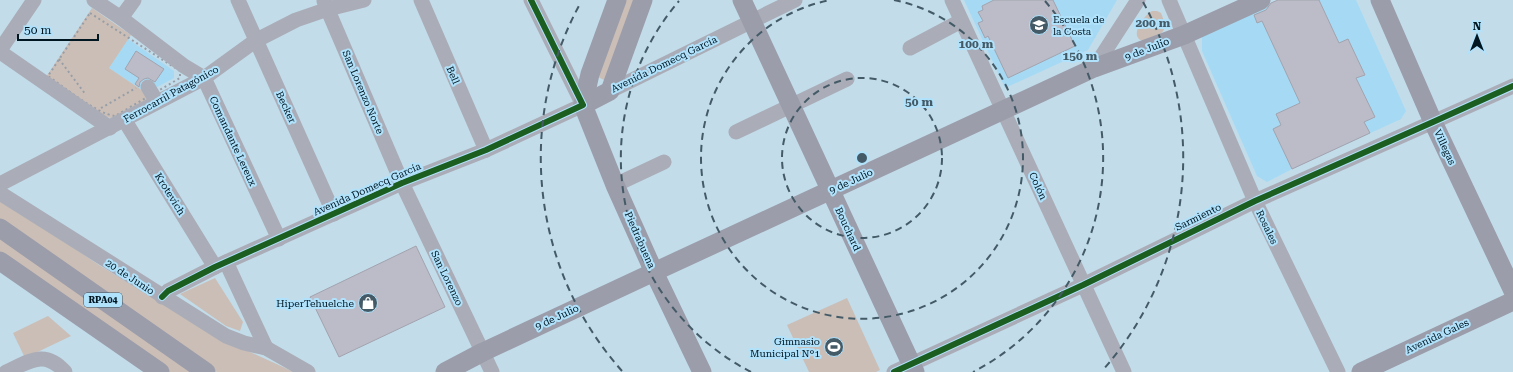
<svg xmlns="http://www.w3.org/2000/svg" width="1513" height="372" viewBox="0 0 1513 372" font-family="'Roboto Serif',serif">
<rect width="100%" height="100%" fill="#c2dcea"/>
<!-- built -->
<g fill="#a6daf4">
<polygon points="964,0 1117,0 1088,50 1005,88"/>
<polygon points="1278,0 1356,0 1406,111 1401,119 1292,169 1267,182 1257,176 1202,51 1202,34"/>
<polygon points="128,39 174,71 174,78 146,93 109,68"/>
</g>
<!-- green -->
<g fill="#cbbeb6">
<polygon points="624,0 636,0 607,78 604,80 598,77"/>
<polygon points="92,8 131,35 109,68 146,93 150,101 111,118 105,117 46,77"/>
<path d="M 1152,11 L 1157,11 L 1161,13 C 1170,35 1161,33 1143,41 C 1128,37 1144,15 1152,11 Z"/>
<polygon points="0,198 102,267 224,340 294,372 217,372 0,220"/>
<polygon points="0,234 199,372 167,372 0,256"/>
<polygon points="215,278 243,322 240,331 226,326 180,294"/>
<polygon points="847,298 880,370 876,372 809,372 787,325"/>
<polygon points="48,316 71,336 25,358 13,333"/>
</g>
<!-- building -->
<g fill="#bbbcc7" stroke="#a2a3ae">
<polygon points="994,0 1053,0 1075,46 1008,78 988,36 985,38 978,23 983,21 978,12 983,10 982,6"/>
<polygon points="1278,0 1319,0 1339,43 1348,39 1365,75 1356,78 1375,117 1364,122 1370,133 1292,169 1273,129 1281,125 1276,114 1300,103 1262,21 1257,23 1254,15 1266,10 1271,3"/>
<polygon points="136,51 164,69 155,82 148,78 144,79 140,82 139,87 135,84 139,78 125,69"/>
<polygon points="416,246 445,307 339,357 310,297"/>
</g>
<g fill="none" stroke-linecap="round" stroke-linejoin="round">
<!-- path -->
<g stroke="#979ea7" stroke-width="2" stroke-dasharray="2 3" stroke-linecap="butt">
<path d="M 90,13 L 180,71 L 180,78 L 115,116 C 97,114 64,87 48,76 Z"/>
<polyline points="59,59 86,95"/>
<polyline points="101,108 136,88"/>
</g>
<!-- minor -->
<g stroke="#aaadb7" stroke-width="15">
<polyline points="94,0 121,18 184,66 204,78 279,239"/>
<polyline points="238,0 334,214"/>
<polyline points="421,0 486,150"/>
<polyline points="952,0 1124,372"/>
<polyline points="1169,0 1255,201 1338,372"/>
<polyline points="324,1 402,183 492,372"/>
<polyline points="121,18 134,0"/>
<polyline points="910,48 961,21"/>
<polyline points="0,50 34,0"/>
<polyline points="0,52 110,128"/>
<polyline points="1094,68 1138,0"/>
<polyline points="148,87 157,102"/>
<polyline points="610,91 795,0"/>
<polyline points="125,121 215,267"/>
<polyline points="736,132 847,79"/>
<polyline points="0,184 204,78 255,41 296,20 328,9 364,0"/>
<polyline points="615,185 664,162"/>
<polyline points="0,193 226,336 244,343 266,348 308,372"/>
<polyline points="226,262 266,348"/>
<polyline points="162,297 168,291 215,267 402,183 486,150 583,105 531,0"/>
<path d="M 6,372 C 30,361 45,349 65,372"/>
<polyline points="894,372 1083,285 1255,201 1433,122 1513,86"/>
</g>
<!-- major -->
<g stroke="#9b9daa" stroke-width="19">
<polyline points="742,0 915,372"/>
<polyline points="1380,0 1433,122 1513,291"/>
<polyline points="583,105 615,185 654,272 702,372"/>
<polyline points="583,105 610,91 643,0"/>
<polyline points="583,105 590,74 617,0"/>
<polyline points="0,228 206,372"/>
<polyline points="0,261 160,372"/>
<polyline points="445,372 483,352 654,272 1094,68 1184,35 1261,0"/>
<polyline points="1361,372 1513,301"/>
</g>
<!-- cycleway casing -->
<g stroke="#b0e2fc" stroke-width="8">
<g id="cycleway">
<polyline points="162,297 168,291 215,267 402,183 486,150 583,105 531,0"/>
<polyline points="894,372 1083,285 1255,201 1433,122 1513,86"/>
</g>
</g>
<!-- cycleway -->
<use href="#cycleway" stroke="#1b5e20" stroke-width="6"/>
</g>
<!-- distance rings -->
<g fill="none" stroke="#445b67" stroke-width="2" stroke-dasharray="7 5">
<circle cx="862" cy="158" r="80"/>
<path d="M894 0A161 161 0 1 1 830 0"/>
<path d="M751 372A241 241 0 0 1 679 1M1045 1A241 241 0 0 1 973 372"/>
<path d="M622 371A321 321 0 0 1 581 2M1143 2A321 321 0 0 1 1102 371"/>
</g>
<!-- icons -->
<defs>
<g id="school-disc" transform="scale(1)"><circle r="9.5" fill="#445b67" stroke="#b0e2fc"/><path d="M0-5L7-2L0 1L-7-2ZM-4 1L0 2.5L4 1V4Q0 6-4 4Z" fill="#fff"/></g>
<g id="shop-disc" transform="scale(1)"><circle r="9.5" fill="#445b67" stroke="#b0e2fc"/><path d="M-5-2.5h2.3a2.7 3.5 0 0 1 5.4 0H5L5.5 6h-11ZM-1.5-2.5h3a1.5 2.3 0 0 0-3 0Z" fill="#fff"/></g>
<g id="stadium-disc" transform="scale(1)"><circle r="9.5" fill="#445b67" stroke="#b0e2fc"/><path d="M0-5a6.5 5 0 1 0 0 10a6.5 5 0 1 0 0-10ZM-3.5-1.8h7v3.6h-7Z" fill="#fff"/></g>
</defs>
<g fill-rule="evenodd">
<use href="#school-disc" x="1039" y="25"/>
<use href="#shop-disc" x="368" y="303"/>
<use href="#stadium-disc" x="834" y="347"/>
</g>
<g text-anchor="middle" dominant-baseline="central" stroke-width="4" stroke-linejoin="round" paint-order="stroke">
<!-- shield labels -->
<rect fill="#b0e2fc" stroke="#355363" stroke-width="1" x="84" y="293" width="38" height="14" rx="3"/>
<g font-size="9" font-weight="bold" fill="#001621">
<text x="103" y="300">RPA04</text>
</g>
<!-- poi labels -->
<g font-size="10" fill="#001621" stroke="#b0e2fc" text-anchor="end">
<text x="1053" y="19" text-anchor="start">Escuela de<tspan x="1053" dy="12">la Costa</tspan></text>
<text x="354" y="303">HiperTehuelche</text>
<text x="820" y="341">Gimnasio<tspan x="820" dy="12">Municipal N°1</tspan></text>
</g>
<!-- street labels -->
<g font-size="10" fill="#001621" stroke="#b0e2fc">
<text transform="translate(1147 49) rotate(-21)">9 de Julio</text>
<text transform="translate(664 64) rotate(-26)">Avenida Domecq García</text>
<text transform="translate(453 75) rotate(67)">Bell</text>
<text transform="translate(363 92) rotate(67)">San Lorenzo Norte</text>
<text transform="translate(171 94) rotate(-29)">Ferrocarril Patagónico</text>
<text transform="translate(286 107) rotate(65)">Becker</text>
<text transform="translate(233 141) rotate(65)">Comandante Lereux</text>
<text transform="translate(1445 147) rotate(65)">Villegas</text>
<text transform="translate(851 181) rotate(-25)">9 de Julio</text>
<text transform="translate(1038 186) rotate(65)">Colón</text>
<text transform="translate(367 189) rotate(-24)">Avenida Domecq García</text>
<text transform="translate(170 194) rotate(58)">Krotevich</text>
<text transform="translate(1198 217) rotate(-26)">Sarmiento</text>
<text transform="translate(1267 227) rotate(64)">Rosales</text>
<text transform="translate(848 229) rotate(65)">Bouchard</text>
<text transform="translate(640 240) rotate(66)">Piedrabuena</text>
<text transform="translate(130 277) rotate(33)">20 de Junio</text>
<text transform="translate(447 278) rotate(64)">San Lorenzo</text>
<text transform="translate(557 317) rotate(-25)">9 de Julio</text>
<text transform="translate(1437 336) rotate(-25)">Avenida Gales</text>
</g>
</g>
<circle cx="862" cy="158" r="6" fill="#445b67" stroke="#b0e2fc" stroke-width="2"/>
<g font-size="12" text-anchor="middle" font-weight="bold" fill="#445b67" stroke="#b0e2fc" stroke-width="4" stroke-linejoin="round" paint-order="stroke">
<text x="1153" y="27">200 m</text>
<text x="976" y="48">100 m</text>
<text x="1080" y="60">150 m</text>
<text x="919" y="106">50 m</text>
</g>
<!-- north arrow -->
<g transform="translate(1477 36)" stroke="#b0e2fc" stroke-width="3" paint-order="stroke">
<path d="M0-3L7 15L0 10L-7 15Z" fill="#001621"/>
<text y="-6" font-size="11" font-weight="bold" text-anchor="middle" fill="#001621">N</text>
</g>
<!-- scale -->
<path d="M18 34v6h80v-6" fill="none" stroke="#001621" stroke-width="2"/>
<text x="24" y="34" font-size="12" fill="#001621" stroke="#b0e2fc" stroke-width="3" paint-order="stroke">50 m</text>
</svg>
